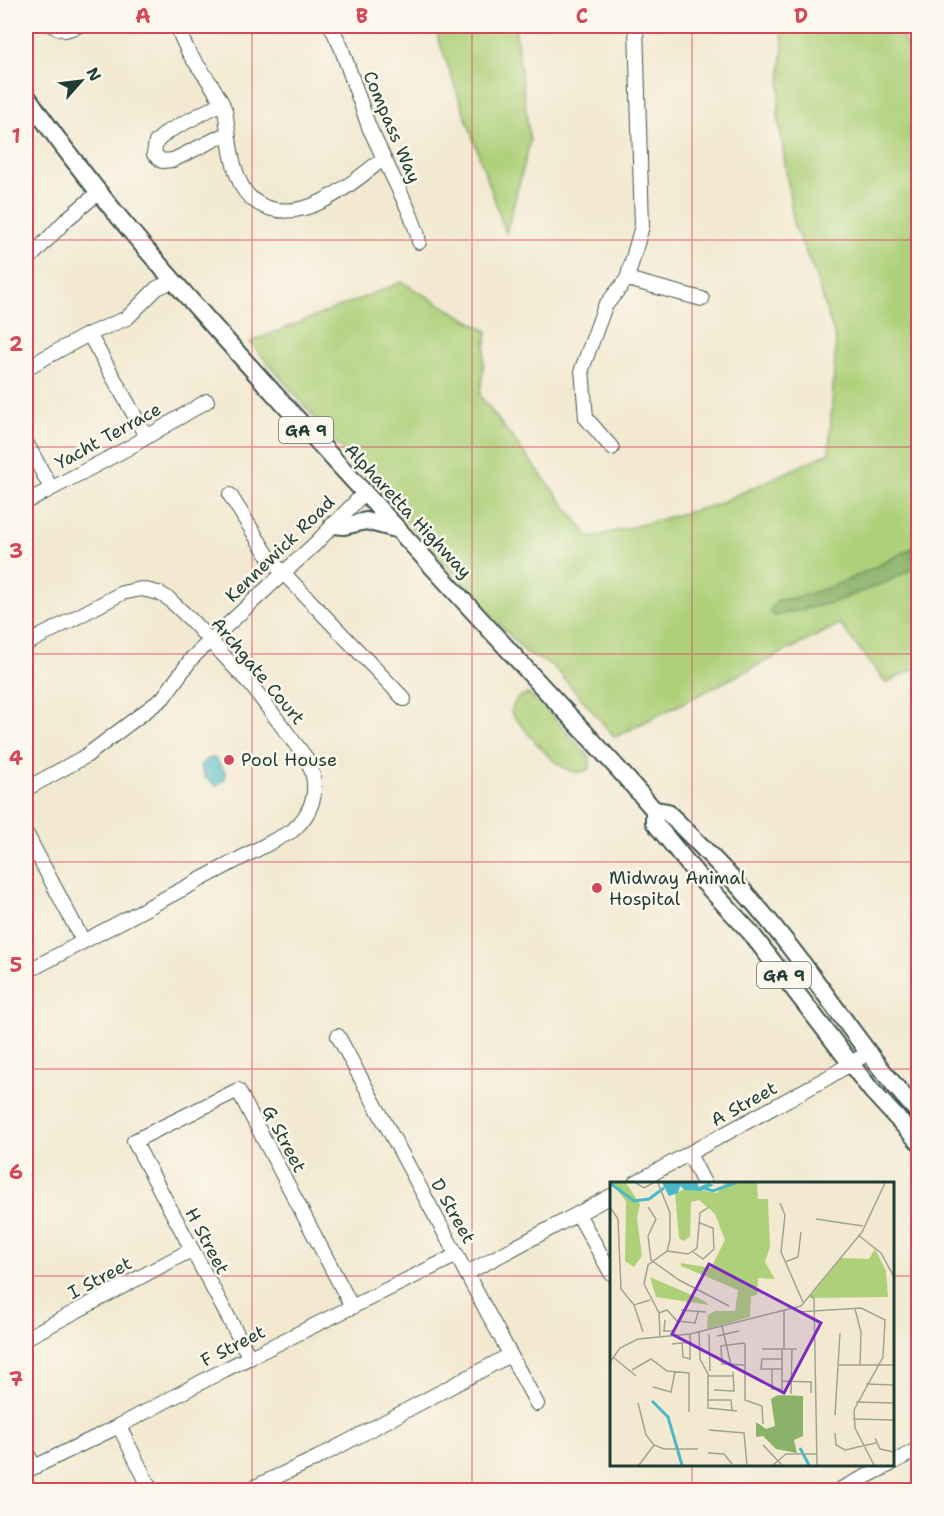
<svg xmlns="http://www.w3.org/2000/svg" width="944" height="1516" viewBox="0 0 944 1516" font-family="'Shantell Sans',sans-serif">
<rect width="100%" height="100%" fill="#fbf7ec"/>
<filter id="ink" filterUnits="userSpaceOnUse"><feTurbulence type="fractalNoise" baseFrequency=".0167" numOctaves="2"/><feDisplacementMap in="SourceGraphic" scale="12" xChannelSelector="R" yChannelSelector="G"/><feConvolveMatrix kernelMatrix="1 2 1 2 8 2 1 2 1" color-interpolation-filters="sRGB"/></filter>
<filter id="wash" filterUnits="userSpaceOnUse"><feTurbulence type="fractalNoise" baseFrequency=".008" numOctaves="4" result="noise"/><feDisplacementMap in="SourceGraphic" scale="24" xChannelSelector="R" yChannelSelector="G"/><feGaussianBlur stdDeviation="1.35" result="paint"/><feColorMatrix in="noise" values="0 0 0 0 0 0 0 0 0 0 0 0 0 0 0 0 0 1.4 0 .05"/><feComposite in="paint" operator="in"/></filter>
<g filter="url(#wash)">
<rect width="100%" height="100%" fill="#f3e9d1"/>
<!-- green -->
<g fill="#add079" stroke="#668656" stroke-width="1.5">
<polygon points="434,26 515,26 530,142 506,233"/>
<polygon points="780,26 898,26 908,50 918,53 918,667 886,683 840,624 615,737 553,666 526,653 350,459 250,342 402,282 487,331 480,396 590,538 715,505 829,453 836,340 815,274 794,225 778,115 783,43"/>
<path d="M 528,694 L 540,703 L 586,753 L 590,758 L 590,768 C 565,788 527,730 511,713 C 513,702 517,696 528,694 Z"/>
</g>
<!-- forest -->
<path fill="#8ab269" stroke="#54784e" stroke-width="1.5" d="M 918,545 L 918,566 L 887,582 L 831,603 L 775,616 L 770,612 L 776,601 C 826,594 874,568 918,545 Z"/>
<!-- water -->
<polygon fill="#4bb9c5" stroke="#357b7c" stroke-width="1.5" points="210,758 215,758 226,773 225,779 216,786 205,777 200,765"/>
</g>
<g filter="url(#ink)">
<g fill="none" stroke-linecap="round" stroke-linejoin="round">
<!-- minor casing -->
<g stroke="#3f574c" stroke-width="16">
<g id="minor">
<polyline points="53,26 65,30 78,26"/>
<path d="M 177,26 C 181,36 185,47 191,56 C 204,75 217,90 225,110 C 229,134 230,160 240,182 C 244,193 254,202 265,207 C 308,223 352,183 383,159"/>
<polyline points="331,26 341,47 369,127 409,211 417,232 419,242"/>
<polyline points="222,103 167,132 156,142 154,154 162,161 173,160 228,133"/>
<polyline points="26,262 67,219 98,193"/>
<polyline points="627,279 702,299"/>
<polyline points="89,334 146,436"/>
<polyline points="26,368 89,334 127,318 157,288 173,281"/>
<polyline points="26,442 51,488"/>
<polyline points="612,448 586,418 582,369 605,306 627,279 642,226 636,26"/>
<polyline points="230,495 270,559 404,699"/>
<polyline points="26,502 130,447 207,401"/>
<path d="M 26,644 L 122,593 L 141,589 L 159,593 L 169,599 L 191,620 L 251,685 L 306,758 C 321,785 315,811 292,831 L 26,972"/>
<polyline points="26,789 86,756 163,698 192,658 211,640 316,543 365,492"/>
<polyline points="26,833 83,941"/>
<polyline points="338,1036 537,1404"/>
<polyline points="689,1154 704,1183"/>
<polyline points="635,1183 827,1078 868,1053"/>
<polyline points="578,1214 611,1273"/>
<polyline points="467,1273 611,1196"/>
<polyline points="26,1338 191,1250"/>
<polyline points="250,1358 134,1141 238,1090 352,1307"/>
<polyline points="119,1426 151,1490"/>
<polyline points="26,1451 34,1466"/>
<polyline points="892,1463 918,1449"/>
<polyline points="26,1471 119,1426 224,1370 457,1255"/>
<polyline points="248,1490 317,1458 510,1355"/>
<polyline points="839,1490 891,1464"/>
</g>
</g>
<!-- major casing -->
<g stroke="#3f574c" stroke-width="20">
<g id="major">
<path d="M 26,95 C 86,182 155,261 225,339 C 324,450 425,558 525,668 C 568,715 613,761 654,810"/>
<polyline points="333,525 344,526 366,521 396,529"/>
<polyline points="654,810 654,822 698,876 750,932 871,1090 918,1141"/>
<path d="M 654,810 L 667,812 C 706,850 744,889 778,932 C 826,991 866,1056 918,1112"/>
</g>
</g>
<!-- minor -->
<use href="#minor" stroke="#fff" stroke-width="14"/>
<!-- major -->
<use href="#major" stroke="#fff" stroke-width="16"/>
</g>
</g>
<!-- grid -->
<path fill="none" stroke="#d1495b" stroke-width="1.5" stroke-opacity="0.55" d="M 252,26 L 252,1490M 472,26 L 472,1490M 692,26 L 692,1183M 26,240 L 918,240M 26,447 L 918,447M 26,654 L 918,654M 26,862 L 918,862M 26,1069 L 918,1069M 26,1276 L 611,1276M 892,1276 L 918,1276M 692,1464 L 692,1490"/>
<!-- markers -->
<g fill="#d1495b" stroke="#fbf7ec" stroke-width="2">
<circle cx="229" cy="760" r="6"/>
<circle cx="597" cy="888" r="6"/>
</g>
<g text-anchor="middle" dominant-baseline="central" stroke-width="5" stroke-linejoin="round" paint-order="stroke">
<!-- shield labels -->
<g fill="#fbf7ec" stroke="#61756b" stroke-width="1.5">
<rect x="279" y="417" width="54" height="26" rx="4.5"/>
<rect x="757" y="962" width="54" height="26" rx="4.5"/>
</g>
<g font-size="16" font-weight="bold" fill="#1f3d34">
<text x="306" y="430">GA 9</text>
<text x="784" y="975">GA 9</text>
</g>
<!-- street labels -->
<g font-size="18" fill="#1f3d34" stroke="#fbf7ec">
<text transform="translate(392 127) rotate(67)">Compass Way</text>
<text transform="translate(108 436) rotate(-29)">Yacht Terrace</text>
<text transform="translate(408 511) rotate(47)">Alpharetta Highway</text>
<text transform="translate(280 549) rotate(-44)">Kennewick Road</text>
<text transform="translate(258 671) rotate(50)">Archgate Court</text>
<text transform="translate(744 1104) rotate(-29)">A Street</text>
<text transform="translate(284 1139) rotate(62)">G Street</text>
<text transform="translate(453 1211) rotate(61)">D Street</text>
<text transform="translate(207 1241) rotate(62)">H Street</text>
<text transform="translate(100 1278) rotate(-28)">I Street</text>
<text transform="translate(233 1346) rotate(-27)">F Street</text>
</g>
<!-- poi labels -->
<g font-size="18" fill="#1f3d34" stroke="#fbf7ec" text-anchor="start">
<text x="241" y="760">Pool House</text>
<text x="609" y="878">Midway Animal<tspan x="609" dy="21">Hospital</tspan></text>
</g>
</g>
<!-- overview -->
<g transform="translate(610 1182)">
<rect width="284" height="284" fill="#f3e9d1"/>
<path d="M 1,1 L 16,1 L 30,22 L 27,36 L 32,74 L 24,85 L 15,79 L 16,19 ZM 115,1 L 147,1 L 148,17 L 158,17 L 160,65 L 155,80 L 165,97 L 148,96 L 147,113 L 141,114 L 140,135 L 97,147 L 98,133 L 105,129 L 125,129 L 128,108 L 71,84 L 71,81 L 101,86 L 115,58 L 105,32 L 89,18 L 81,20 L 80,55 L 73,59 L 69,56 L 65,12 L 76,6 L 107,11 ZM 265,67 L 276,89 L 278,115 L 199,116 L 231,76 L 259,77 ZM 40,95 L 93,118 L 99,123 L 46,115 Z" fill="#add079"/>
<path d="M 168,213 L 193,214 L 193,254 L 184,258 L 187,271 L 166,267 L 153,254 L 146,255 L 146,240 L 156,247 L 165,244 L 161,217 Z" fill="#8ab269"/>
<path d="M 52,1 L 87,1 L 89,5 L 98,1 L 104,3 L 91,9 L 75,8 L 70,4 L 68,11 L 59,14 Z" fill="#4bb9c5"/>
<path fill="none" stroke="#4bb9c5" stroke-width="3" d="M 0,1 L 24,19 L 39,17 L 54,6M 93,6 L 103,9 L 125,1M 42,219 L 58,235 L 72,283M 190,266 L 199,283"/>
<path fill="none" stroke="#9ea492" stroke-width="1.5" d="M 26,1 L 34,6 L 43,1M 48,1 L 60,31 L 60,58 L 57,69 L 38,83 L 34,102 L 49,131 L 50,155M 170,21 L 175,33 L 171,70 L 193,120M 0,25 L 8,37 L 11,107 L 24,123 L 40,118M 38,25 L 46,37 L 38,54 L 41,78 L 69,98 L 119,124M 206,37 L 253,44M 248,53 L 271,71 L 284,95M 57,69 L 78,72 L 87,66 L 90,31 L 99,25M 83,70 L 93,77 L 104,67 L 103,46 L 90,41M 175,80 L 188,75 L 191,50M 200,112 L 204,117 L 207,283M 24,123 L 33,150M 245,127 L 251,150 L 250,183M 71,128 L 96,130M 174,129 L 174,167M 188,130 L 251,126 L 275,138 L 273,175 L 244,228 L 245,246 L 264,283M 49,131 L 57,128 L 67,139 L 85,141 L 88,130M 55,138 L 54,149 L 64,149M 112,144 L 121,183M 89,150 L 90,177 L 98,192 L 98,226 L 127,229M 99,152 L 100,189M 107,154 L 129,149M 72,161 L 73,175 L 80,177 L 80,152M 62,162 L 82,160M 152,167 L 187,167M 3,175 L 26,194M 0,180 L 10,166 L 28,157 L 80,152 L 191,124 L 252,50 L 275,1M 134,183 L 112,182 L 111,164 L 134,161 L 135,163 L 135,218 L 152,224 L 153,242M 229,183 L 284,183M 162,187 L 162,207 L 171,207M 172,187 L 151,187 L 152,177 L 172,177M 22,188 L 41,177 L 57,189 L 79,191 L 79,230M 98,194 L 124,194M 172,199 L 201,200 L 201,211M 256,202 L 284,203M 43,205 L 61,210 L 65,190M 104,208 L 124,209 L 123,190M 172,212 L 172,167M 181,212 L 182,167M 98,218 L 121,218 L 122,229M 246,220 L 284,221M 28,221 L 36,253 L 44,263 L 54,267 L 88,267M 225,233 L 230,151M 243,237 L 284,238M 99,248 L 134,251 L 137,283M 225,251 L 226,263 L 235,268 L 266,261M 265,256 L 270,267 L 284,270M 153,263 L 172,283M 98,271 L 114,272 L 122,282M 29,283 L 44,263M 163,283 L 176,272 L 206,272"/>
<path fill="#7b2cbf" fill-opacity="0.15" stroke="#7b2cbf" stroke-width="3" d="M 99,82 L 211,141 L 174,211 L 62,152 Z"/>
<rect width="284" height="284" fill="none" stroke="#1f3d34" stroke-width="3"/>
</g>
<!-- margin -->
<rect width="944" height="1516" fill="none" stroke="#fbf7ec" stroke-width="66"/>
<!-- north arrow -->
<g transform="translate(81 81) rotate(62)" stroke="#fbf7ec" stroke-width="4.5" paint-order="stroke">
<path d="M0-4.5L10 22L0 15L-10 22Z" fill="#1f3d34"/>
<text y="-9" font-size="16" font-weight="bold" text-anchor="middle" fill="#1f3d34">N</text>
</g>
<rect x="33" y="33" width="878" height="1450" fill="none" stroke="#d1495b" stroke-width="2"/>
<g font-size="20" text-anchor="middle" font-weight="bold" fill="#d1495b">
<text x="143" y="23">A</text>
<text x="362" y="23">B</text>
<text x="582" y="23">C</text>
<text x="801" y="23">D</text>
<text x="16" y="143">1</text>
<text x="16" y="351">2</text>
<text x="16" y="558">3</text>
<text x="16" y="765">4</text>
<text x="16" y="972">5</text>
<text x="16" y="1179">6</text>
<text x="16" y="1386">7</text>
</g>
</svg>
